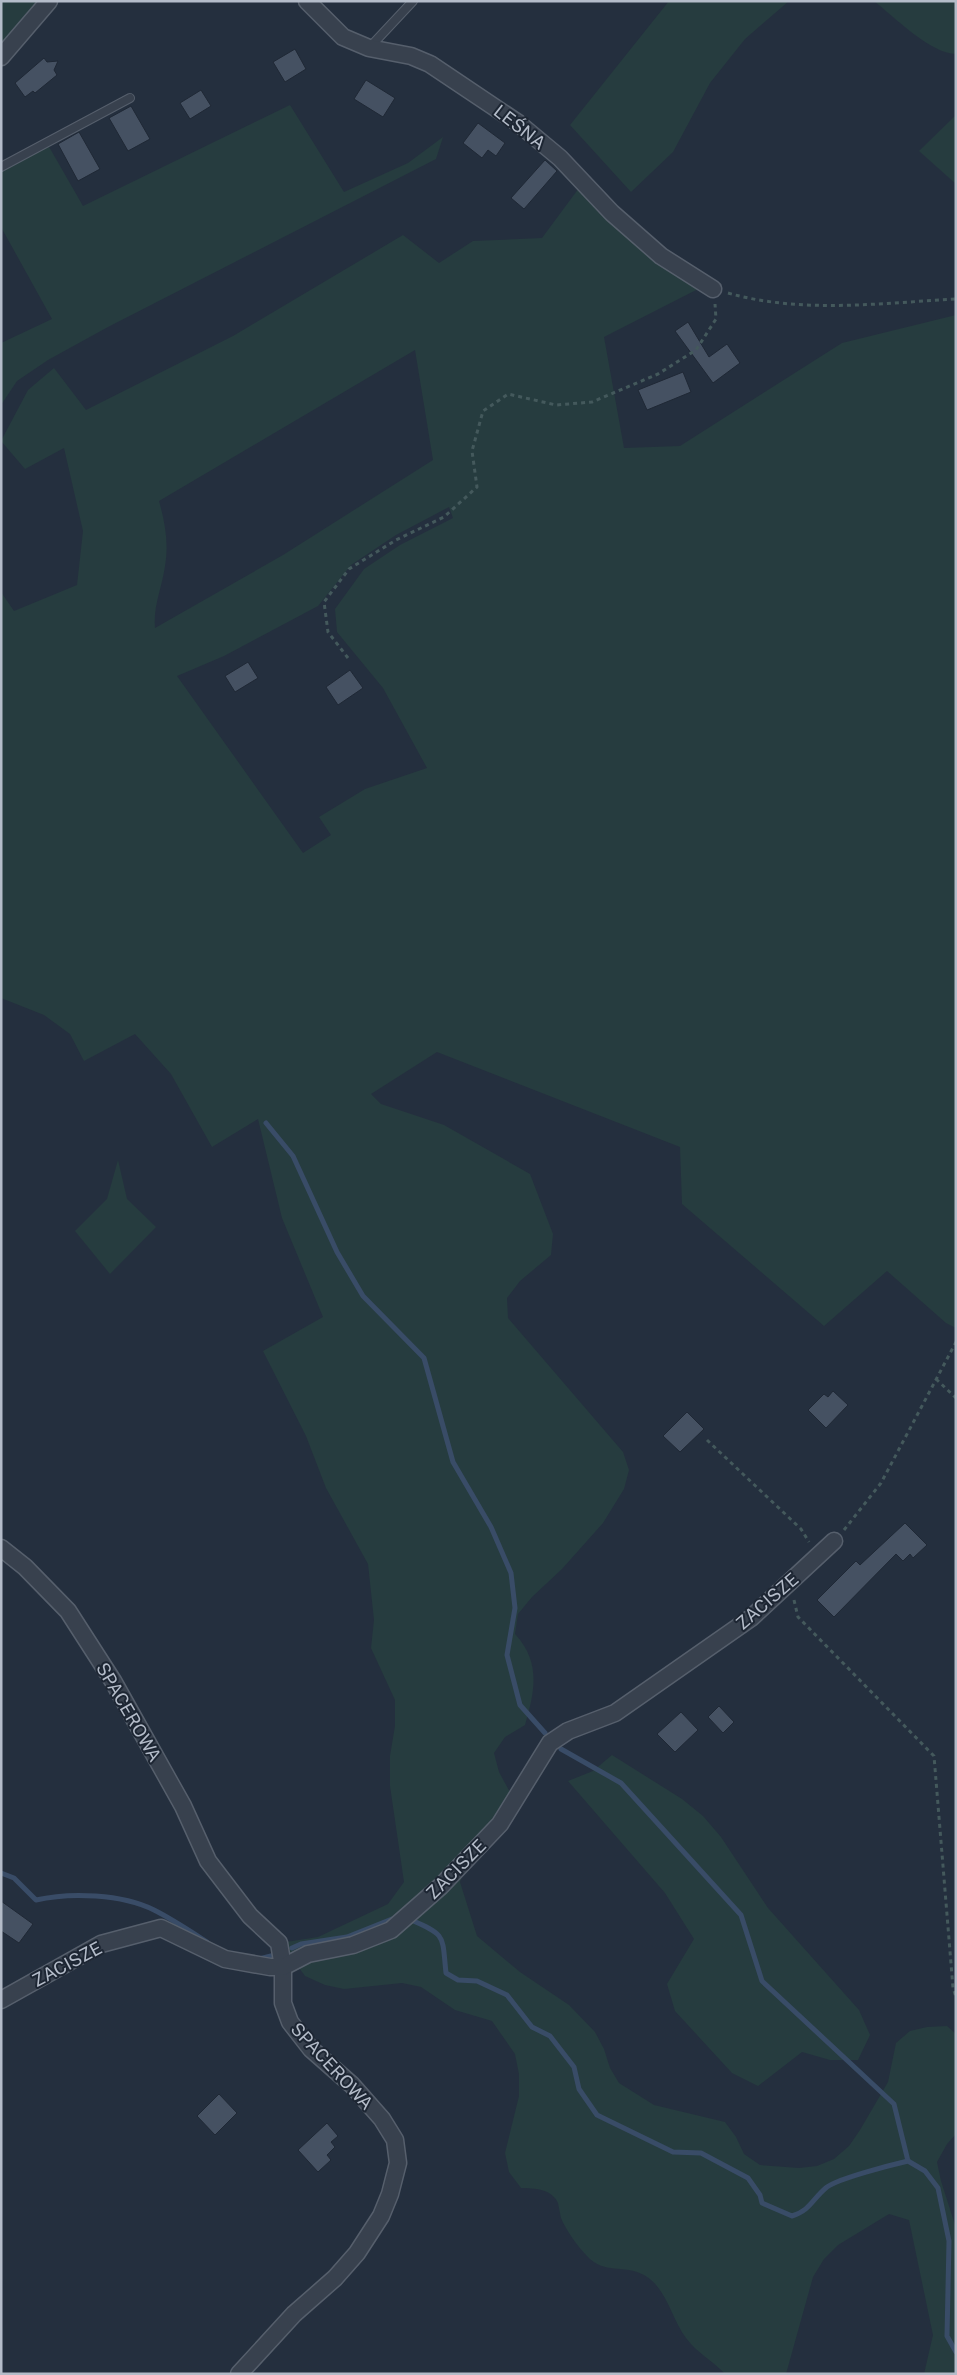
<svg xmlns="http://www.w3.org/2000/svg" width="957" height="2375" viewBox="0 0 957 2375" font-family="'Public Sans',sans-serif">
<rect width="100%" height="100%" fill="#242f3e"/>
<!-- green -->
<g fill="#263c3f" fill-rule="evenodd">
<polygon points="1,1 39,1 1,46"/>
<polygon points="669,1 789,1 745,39 710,83 673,152 631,192 570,125"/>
<path d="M 874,1 L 956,1 L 956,54 C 931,54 893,16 874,1 Z"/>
<polygon points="290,105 344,192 408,163 443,137 436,159 108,327 48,360 17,381 1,405 1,343 52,319 1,227 1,169 48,145 83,206"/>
<polygon points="956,115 956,184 919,151"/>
<path d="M 579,188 L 700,288 L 604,337 L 624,448 L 680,446 L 842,343 L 956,315 L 956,1328 L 946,1323 L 887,1271 L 824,1326 L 682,1204 L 680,1147 L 437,1052 L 371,1094 L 381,1104 L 444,1125 L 530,1174 L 553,1234 L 551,1255 L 520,1281 L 507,1298 L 508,1318 L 623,1452 L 629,1470 L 624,1489 L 603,1523 L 562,1569 L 532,1597 L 518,1614 L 515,1634 C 541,1662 535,1691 525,1725 L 505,1737 L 494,1753 L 499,1772 L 517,1805 L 466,1864 L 460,1882 L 477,1936 L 520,1972 L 569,2005 L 595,2032 L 604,2049 L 610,2068 L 619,2083 L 654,2105 L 725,2122 L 736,2137 L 744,2154 L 760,2165 L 799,2168 L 817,2166 L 834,2159 L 849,2146 L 860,2130 L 888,2082 L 896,2043 L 910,2031 L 927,2027 L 947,2026 L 956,2034 L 956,2134 L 947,2144 L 937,2162 L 941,2181 L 956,2228 L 956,2374 L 924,2374 L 933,2335 L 909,2220 L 889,2214 L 838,2245 L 824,2259 L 813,2277 L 786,2374 L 725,2374 C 713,2361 697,2353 686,2338 C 671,2318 667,2288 644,2275 C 624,2264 604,2275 587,2256 C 578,2247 566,2230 561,2218 C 560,2213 559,2208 558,2203 C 552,2189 534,2188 521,2188 L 509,2172 L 505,2153 L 519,2096 L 519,2074 L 515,2054 L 492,2021 L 455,2010 L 421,1987 L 402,1983 L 344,1989 L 325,1985 L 305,1976 L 294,1961 L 286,1942 L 318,1937 L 388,1904 L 404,1882 L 390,1786 L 390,1756 L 395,1726 L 395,1700 L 371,1648 L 374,1620 L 368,1564 L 326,1488 L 306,1436 L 263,1351 L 323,1317 L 282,1218 L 258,1119 L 212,1147 L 171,1074 L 135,1034 L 84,1061 L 70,1034 L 44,1015 L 1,998 L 1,592 L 14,611 L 77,585 L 83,531 L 64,448 L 25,469 L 1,441 L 28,390 L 54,368 L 86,410 L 233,336 L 403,235 L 439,263 L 473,241 L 542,238 ZM 415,350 L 433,460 L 283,555 L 155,628 C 153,606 162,588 165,566 C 169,544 165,522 159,501 ZM 449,507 L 453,518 L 400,545 L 364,569 L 335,609 L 337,632 L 383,688 L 427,768 L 365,789 L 319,817 L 331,835 L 303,853 L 177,676 L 224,656 L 318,606 L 351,565 L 396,535 Z"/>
<polygon points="118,1160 127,1199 156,1227 110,1274 75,1231 107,1199"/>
<polygon points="612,1755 682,1799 703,1816 721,1837 768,1908 859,2010 870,2035 858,2060 830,2060 802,2052 758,2086 732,2073 675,2011 667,1984 694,1939 665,1893 568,1781 593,1771"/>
</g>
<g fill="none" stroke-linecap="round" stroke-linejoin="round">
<!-- stream -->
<g stroke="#394c67" stroke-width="5">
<polyline points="266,1123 293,1156 337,1252 363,1296 424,1358 453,1462 491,1527 511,1573 515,1608 507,1655 520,1705 545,1733"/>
<polyline points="561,1749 621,1783 741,1915 762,1981 894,2104 908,2161"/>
<path d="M 1,1873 L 14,1878 L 36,1900 C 70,1892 122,1894 154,1910 C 172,1919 190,1931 207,1942"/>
<path d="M 411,1920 C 447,1935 442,1936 446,1973 L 458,1980 L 477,1981 L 507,1995 L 532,2027 L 550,2036 L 574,2067 L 579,2089 L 597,2115 L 673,2152 L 701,2153 L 748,2178 L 760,2195 L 762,2203 L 792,2216 C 810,2211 813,2198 827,2187 C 840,2178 891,2165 908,2161 L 925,2171 L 938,2188 L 949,2241 L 947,2336 L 956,2352"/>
<polyline points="292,1948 301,1944 347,1937 392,1919"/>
<polyline points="259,1959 275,1955"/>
</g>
</g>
<!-- building -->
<g fill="#455162" stroke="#1f2835">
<polygon points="295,49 306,69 285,82 273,62"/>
<polygon points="44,58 47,62 58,61 54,70 57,75 35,93 33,91 25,97 15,83"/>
<polygon points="366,80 395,98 383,117 354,99"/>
<polygon points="201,90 211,106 190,119 180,103"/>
<polygon points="131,106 150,139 128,151 109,118"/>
<polygon points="478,123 505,143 496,156 488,150 482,158 463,143"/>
<polygon points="79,132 100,169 78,181 58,144"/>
<polygon points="545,160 557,171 524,209 511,198"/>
<polygon points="688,322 709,357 727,344 740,363 713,383 675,331"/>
<polygon points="683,372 691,392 647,410 638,390"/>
<polygon points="248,662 258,678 235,692 225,676"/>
<polygon points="350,670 363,688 338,705 326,687"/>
<polygon points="833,1391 848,1405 826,1428 808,1410 824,1394 828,1397"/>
<polygon points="687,1412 704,1429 680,1452 663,1436"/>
<polygon points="905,1523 927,1545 913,1558 910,1554 903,1561 896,1554 834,1617 817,1600 856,1561 860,1565"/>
<polygon points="719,1706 734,1722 723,1733 708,1717"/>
<polygon points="681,1712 698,1730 675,1752 657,1734"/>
<polygon points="1,1901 33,1924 19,1943 1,1931"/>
<polygon points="219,2094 237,2113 215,2135 197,2116"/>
<polygon points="327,2123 338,2136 331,2142 335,2147 327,2155 331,2160 318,2172 298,2150"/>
</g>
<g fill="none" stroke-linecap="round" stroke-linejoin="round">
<!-- lane casing -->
<g stroke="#565f6c" stroke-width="10">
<g id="lane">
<polyline points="370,47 413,1"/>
<polyline points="1,167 130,98"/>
</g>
</g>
<!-- street casing -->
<g stroke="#565f6c" stroke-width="19">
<g id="street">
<polyline points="307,1 343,37 369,48 411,56 430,64 518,123 560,158 612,213 661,256 713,289"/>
<polyline points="1,57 49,1"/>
<polyline points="1,1548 25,1567 68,1611 113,1681 183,1806 208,1861 250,1916 279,1943 283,1967 283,2003 290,2022 311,2049 352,2085 382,2119 395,2140 398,2163 390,2194 381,2216 357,2253 335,2278 294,2314 239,2374"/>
<polyline points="1,2000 101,1944 161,1928 225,1959 270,1967 283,1967 308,1954 353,1945 391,1930 441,1886 500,1824 550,1743 568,1731 615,1713 751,1618 834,1541"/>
</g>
</g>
<!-- path -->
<g stroke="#44595c" stroke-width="3" stroke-dasharray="4 4" stroke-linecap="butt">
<path d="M 728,293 C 801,314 881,303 956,299"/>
<polyline points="348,658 328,632 324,602 349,569 396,540 444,517 477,487 472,451 483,411 508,394 556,405 592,402 658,374 696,350 716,319 715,304"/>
<polyline points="936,1379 956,1398"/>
<polyline points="707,1440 801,1529 809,1542"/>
<polyline points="844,1530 881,1483 956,1342"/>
<polyline points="794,1600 798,1617 934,1756 953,1988 956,1997"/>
</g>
<!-- lane -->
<use href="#lane" stroke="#38414e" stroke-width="8"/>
<!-- street -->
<use href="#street" stroke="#38414e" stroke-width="16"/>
</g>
<g text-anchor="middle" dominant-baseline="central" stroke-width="4" stroke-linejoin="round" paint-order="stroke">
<!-- street labels -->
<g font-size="18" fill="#b4bcc9" stroke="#1d2633">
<text transform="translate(520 127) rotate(38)">LEŚNA</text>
<text transform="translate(767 1601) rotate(-41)">ZACISZE</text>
<text transform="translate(129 1712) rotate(60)">SPACEROWA</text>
<text transform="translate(456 1869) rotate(-45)">ZACISZE</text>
<text transform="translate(67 1964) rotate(-28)">ZACISZE</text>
<text transform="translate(332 2066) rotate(47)">SPACEROWA</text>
</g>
</g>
<!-- border -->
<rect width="957" height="2375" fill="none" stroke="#b4bcc9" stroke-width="5"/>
</svg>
